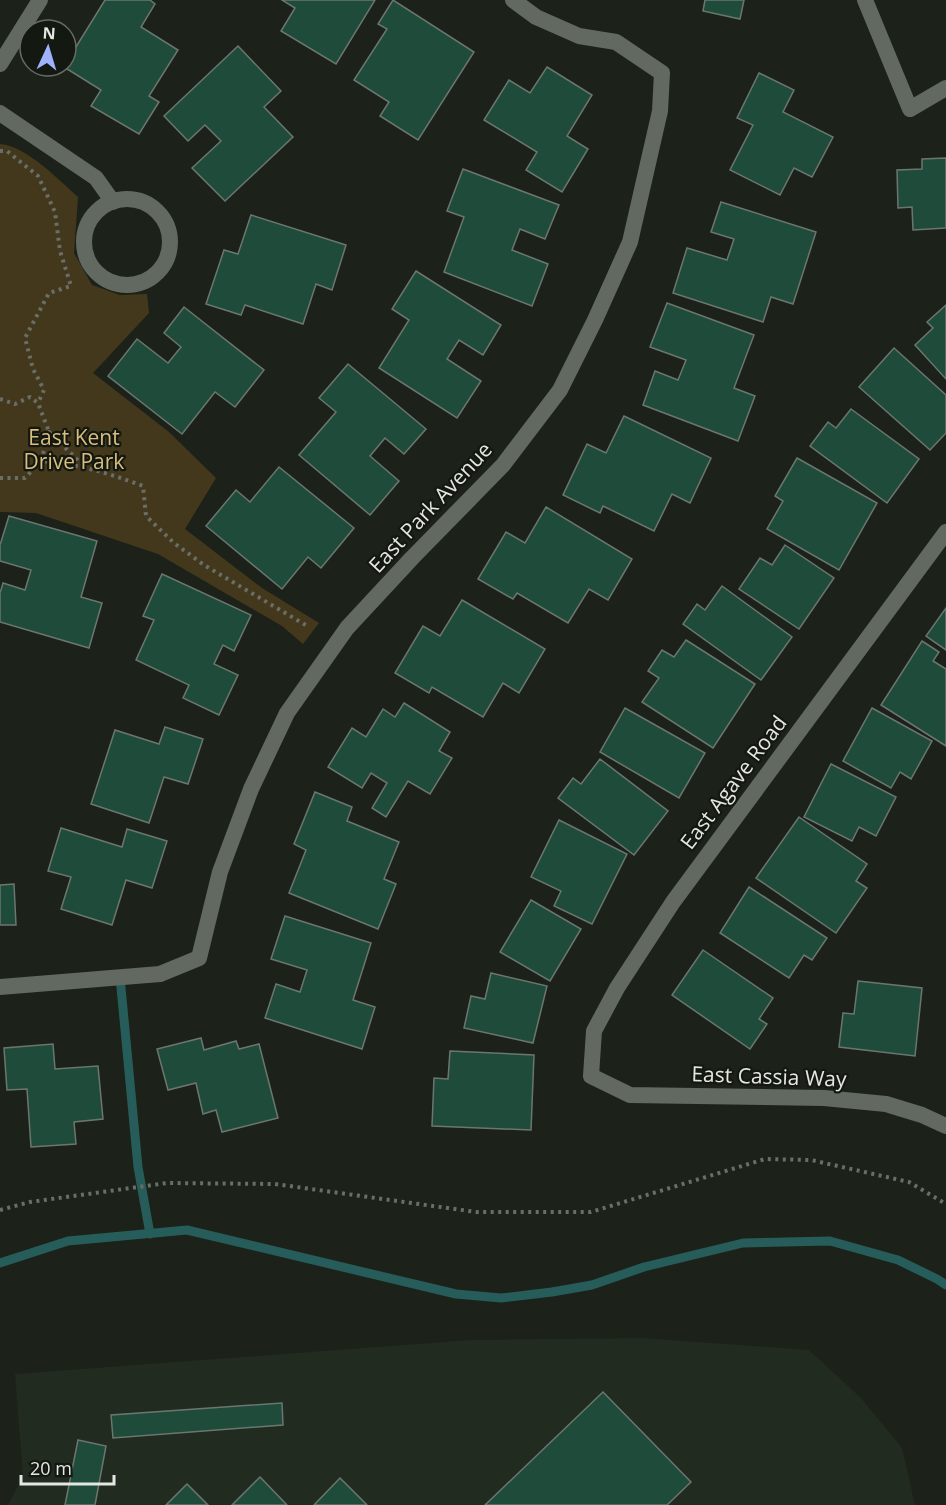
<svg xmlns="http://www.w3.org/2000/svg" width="946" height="1505" viewBox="0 0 946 1505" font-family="'Open Sans',sans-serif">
<rect width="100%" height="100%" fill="#1c211a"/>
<!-- built -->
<polygon fill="#222b20" points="642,1338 809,1350 861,1398 902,1448 915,1505 8,1505 23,1476 15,1374 471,1340"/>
<!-- green -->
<path fill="#44381c" d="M 0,144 C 26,146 58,179 78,197 L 74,253 L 92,285 L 120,295 L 147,294 L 149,313 L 93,373 L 169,432 L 216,478 L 185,529 L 262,588 L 319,623 L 303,644 L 282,626 L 158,554 L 36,513 L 0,512 Z"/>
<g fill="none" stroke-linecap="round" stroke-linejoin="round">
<!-- stream -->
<g stroke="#265c5a" stroke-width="9">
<polyline points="120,977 138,1167 150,1234"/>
<polyline points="0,1263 68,1241 187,1230 456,1294 501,1298 552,1292 592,1285 644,1267 743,1243 830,1241 898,1260 937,1279 946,1285"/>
</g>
</g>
<!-- building -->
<g fill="#1f4b3a" stroke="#6c7671" stroke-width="1.5">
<polygon points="105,0 150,0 155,4 141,27 178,50 149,96 159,102 139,134 91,106 101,90 64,67 66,66 66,63"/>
<polygon points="282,0 375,0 336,64 281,31 295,8"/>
<polygon points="393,0 474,52 418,140 380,116 389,102 354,80 387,29 378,24"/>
<polygon points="705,0 744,0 740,19 703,11"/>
<polygon points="238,46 281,91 264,107 293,137 225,201 192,168 221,141 205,125 188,141 164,116"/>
<polygon points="547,67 592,95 567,136 588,149 562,192 526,170 537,152 484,120 509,80 530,93"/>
<polygon points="759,73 794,90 783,112 833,137 812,177 794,168 780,195 730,170 753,125 737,118"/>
<polygon points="946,158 946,228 913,230 912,207 898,208 897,170 922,169 922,159"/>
<polygon points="463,169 559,205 545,239 520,229 512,250 548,264 532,306 444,272 464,217 447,211"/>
<polygon points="721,202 816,232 793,304 771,297 763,322 673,293 687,248 727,260 734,239 711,232"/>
<polygon points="251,215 346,245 332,290 316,284 303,324 245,305 241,315 206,304 224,250 238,254"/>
<polygon points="416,271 501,325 483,355 459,340 447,359 481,381 457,418 379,368 409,320 392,309"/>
<polygon points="667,303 754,335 734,388 755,396 738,441 643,405 655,371 678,380 686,360 650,347"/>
<polygon points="946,305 946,379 915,345 933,328 927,322"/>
<polygon points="184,307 264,370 235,407 215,392 182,434 108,376 137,339 168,363 181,347 164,333"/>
<polygon points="894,348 946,395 946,433 930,450 859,387"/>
<polygon points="348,364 426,429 404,454 385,438 370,456 399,481 370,515 299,455 336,412 319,398"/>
<polygon points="851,409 919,459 887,503 810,446 828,422 836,428"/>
<polygon points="624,416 711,458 690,503 672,494 654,531 603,506 600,513 563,495 587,444 606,453"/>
<polygon points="797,458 877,503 839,570 767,529 783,501 775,496"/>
<polygon points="279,467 354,528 321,568 308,557 282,589 206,526 236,490 250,502"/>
<polygon points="546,507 632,559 608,600 589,589 568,623 517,593 513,599 478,579 506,532 525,543"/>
<polygon points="9,516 97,541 81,597 102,603 89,648 0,622 0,593 3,583 25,590 31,570 0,561 0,545"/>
<polygon points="785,545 834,578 799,629 739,589 760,558 772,565"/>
<polygon points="162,574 251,615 234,651 223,645 214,664 238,675 219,715 183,698 189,685 136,660 154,620 143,616"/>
<polygon points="722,586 792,637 761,680 683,624 697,604 705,610"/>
<polygon points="462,600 545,649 519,693 503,683 483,717 432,687 429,693 395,673 423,626 440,636"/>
<polygon points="946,608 946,650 926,636"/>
<polygon points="686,640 755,684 713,748 642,702 659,678 648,671 662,650 674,657"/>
<polygon points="922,641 939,652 933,661 946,669 946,746 881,705"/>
<polygon points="404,703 450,732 439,751 452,758 430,794 408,781 386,817 372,808 387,783 371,773 362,788 328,767 352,728 366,737 383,709 395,717"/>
<polygon points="625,708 705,753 679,798 600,752"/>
<polygon points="872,708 932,741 911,779 900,772 891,788 843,761"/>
<polygon points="165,727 203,739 188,784 164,777 149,823 91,804 115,730 159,744"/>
<polygon points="600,759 668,811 634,855 558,798 573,778 581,784"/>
<polygon points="831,764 896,797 876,836 859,827 852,841 804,817"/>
<polygon points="315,792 352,807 347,821 399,842 384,879 396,884 378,929 289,893 306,850 294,844"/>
<polygon points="799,817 867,864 856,881 867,888 836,933 756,878"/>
<polygon points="559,820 627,854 592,924 554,906 561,891 531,877"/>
<polygon points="61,828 122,847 127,829 167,841 152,888 126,880 112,925 61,909 71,877 48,871"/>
<polygon points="14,884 16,925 0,925 0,885"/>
<polygon points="749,887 827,938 812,960 804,955 789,978 720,933"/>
<polygon points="531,900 581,929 550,981 500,952"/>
<polygon points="285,916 371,943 353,1000 375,1007 362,1049 265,1018 276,984 300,992 307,970 271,959"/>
<polygon points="703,950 773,998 759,1019 767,1024 750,1049 672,995"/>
<polygon points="491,973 547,986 533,1043 464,1028 471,996 485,999"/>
<polygon points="858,981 922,988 915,1056 839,1047 843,1013 854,1014"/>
<polygon points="201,1038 204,1050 236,1041 239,1049 259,1044 278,1118 222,1132 216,1110 203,1114 196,1083 168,1090 157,1049"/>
<polygon points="53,1044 55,1069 98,1066 103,1119 74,1122 76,1144 31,1147 27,1089 7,1090 4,1048"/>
<polygon points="450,1051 534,1055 531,1130 432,1126 434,1078 448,1079"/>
<polygon points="603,1392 691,1482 667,1505 485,1505"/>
<polygon points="282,1403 283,1425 113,1438 111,1415"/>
<polygon points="78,1440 106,1446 95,1505 65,1505"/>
<polygon points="260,1477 287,1505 232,1505"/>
<polygon points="340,1478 367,1505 314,1505"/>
<polygon points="187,1484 208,1505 166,1505"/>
</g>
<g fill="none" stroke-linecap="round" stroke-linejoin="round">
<!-- path -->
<g stroke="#6a6e68" stroke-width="4" stroke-dasharray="3 4.5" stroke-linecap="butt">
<polyline points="0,151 7,151 38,176 55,212 60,251 71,286 49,293 25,338 33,369 44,390 38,403"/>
<polyline points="0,399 15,404 30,397 38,403 49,432"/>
<polyline points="41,461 49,432 85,467"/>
<path d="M 0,478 L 25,478 L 41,461 C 77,464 109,473 143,486 L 146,516 L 174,543 L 204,565 L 309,627"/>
<polyline points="0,1210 30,1202 167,1183 275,1184 476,1212 591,1212 765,1159 811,1160 909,1182 946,1204"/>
</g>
<!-- minor -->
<g stroke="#626961" stroke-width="16">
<polyline points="865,0 910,109 946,88"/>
<polyline points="0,64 40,0"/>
<polyline points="0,113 96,178 113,202"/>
<circle cx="127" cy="242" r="43"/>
<polyline points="946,532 673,902 617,988 594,1031 591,1076 630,1095 824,1098 886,1104 922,1115 946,1126"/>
<polyline points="0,987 160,974 199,958 220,872 251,789 287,713 347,628 412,558 503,465 560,390 595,320 630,242 660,111 662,73 616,42 579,36 536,17 513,0"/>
</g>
</g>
<g text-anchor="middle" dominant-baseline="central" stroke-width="4.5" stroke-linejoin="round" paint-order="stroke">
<!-- park labels -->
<g font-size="21" fill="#dbbd7e" stroke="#131811">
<text x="74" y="437">East Kent<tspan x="74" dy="24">Drive Park</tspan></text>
</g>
<!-- street labels -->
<g font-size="21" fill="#e4e7e3" stroke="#131811">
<text transform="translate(430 507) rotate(-47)">East Park Avenue</text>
<text transform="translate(733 782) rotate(-53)">East Agave Road</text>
<text transform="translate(769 1076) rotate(2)">East Cassia Way</text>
</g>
</g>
<!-- north arrow -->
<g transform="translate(48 48) rotate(4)"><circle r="28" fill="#131811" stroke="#676b65" stroke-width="1.5"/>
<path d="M0-4.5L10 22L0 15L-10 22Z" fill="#9fb3fd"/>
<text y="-9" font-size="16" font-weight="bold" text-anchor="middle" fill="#e4e7e3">N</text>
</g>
<!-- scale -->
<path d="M21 1475v9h93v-9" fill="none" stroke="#e4e7e3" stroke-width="3"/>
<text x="30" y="1475" font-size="18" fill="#e4e7e3" stroke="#131811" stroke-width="4.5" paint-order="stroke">20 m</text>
</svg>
